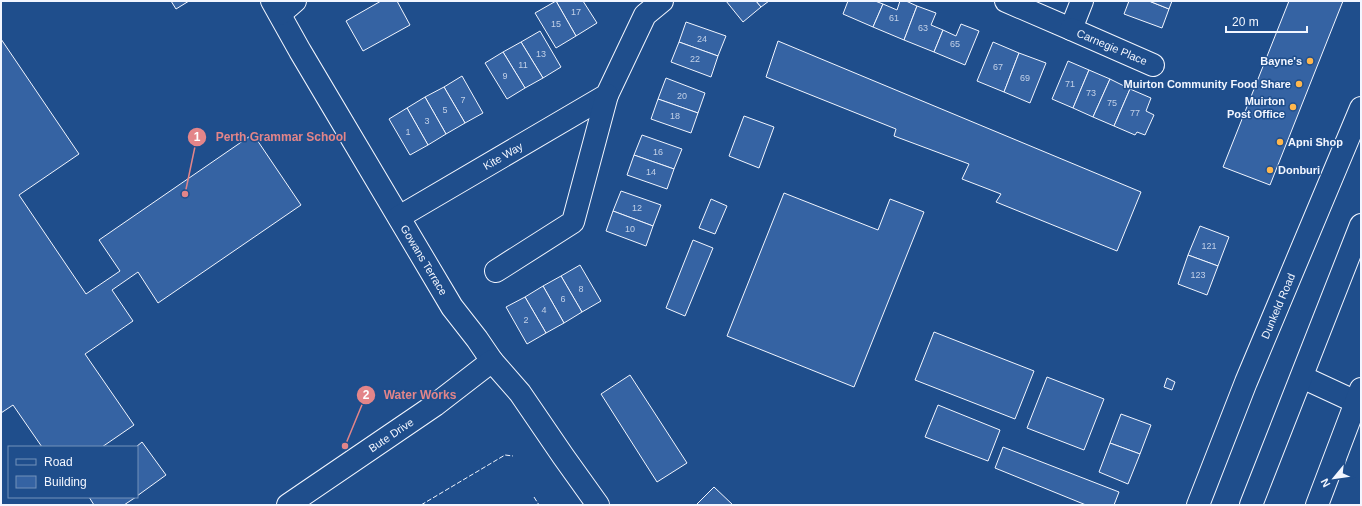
<svg xmlns="http://www.w3.org/2000/svg" width="1362" height="506" viewBox="0 0 1362 506" font-family="Helvetica,sans-serif">
<rect width="100%" height="100%" fill="#1f4e8c"/>
<!-- building -->
<g fill="#3563a3" stroke="#f2f6ff">
<polygon points="171,1 189,1 176,9"/>
<polygon points="381,1 397,1 410,25 363,51 346,21"/>
<polygon points="556,1 583,1 597,23 576,36"/>
<polygon points="556,1 576,36 556,48 535,13"/>
<polygon points="726,1 756,1 761,7 743,22"/>
<polygon points="756,1 769,1 761,7"/>
<polygon points="848,1 875,1 883,4 873,27 843,14"/>
<polygon points="900,1 906,1 917,6 904,40 873,27 883,4 897,10"/>
<polygon points="1129,1 1149,1 1169,9 1162,28 1124,14"/>
<polygon points="1149,1 1172,1 1169,9"/>
<polygon points="1289,1 1343,1 1270,185 1223,167"/>
<polygon points="917,6 936,13 931,25 943,30 934,52 904,40"/>
<polygon points="686,22 726,36 718,56 679,42"/>
<polygon points="961,24 979,31 965,65 934,52 943,30 956,36"/>
<polygon points="540,31 561,67 543,78 521,42"/>
<polygon points="1,39 79,154 19,195 86,294 120,271 99,240 253,134 301,205 158,303 138,272 112,290 133,321 85,354 134,425 102,447 42,447 13,405 1,413"/>
<polygon points="778,41 1141,192 1117,251 996,202 1001,194 962,179 969,164 894,136 896,129 766,77"/>
<polygon points="521,42 543,78 525,88 503,52"/>
<polygon points="679,42 718,56 711,77 671,62"/>
<polygon points="993,42 1019,53 1004,92 977,81"/>
<polygon points="503,52 525,88 507,99 485,63"/>
<polygon points="1019,53 1046,63 1030,103 1004,92"/>
<polygon points="1068,61 1089,70 1073,108 1052,99"/>
<polygon points="1089,70 1110,79 1093,117 1073,108"/>
<polygon points="462,76 483,113 465,123 444,87"/>
<polygon points="666,78 705,93 698,113 658,99"/>
<polygon points="1110,79 1130,89 1114,126 1093,117"/>
<polygon points="444,87 465,123 446,134 425,97"/>
<polygon points="1130,89 1151,98 1146,111 1154,115 1145,135 1137,132 1135,135 1114,126"/>
<polygon points="425,97 446,134 428,145 407,108"/>
<polygon points="658,99 698,113 691,133 651,119"/>
<polygon points="407,108 428,145 410,155 389,119"/>
<polygon points="744,116 774,127 759,168 729,156"/>
<polygon points="642,135 682,149 674,169 634,155"/>
<polygon points="634,155 674,169 667,189 627,175"/>
<polygon points="621,191 661,205 653,226 613,211"/>
<polygon points="784,193 878,230 890,199 924,212 854,387 727,336"/>
<polygon points="711,199 727,206 715,234 699,228"/>
<polygon points="613,211 653,226 646,246 606,231"/>
<polygon points="1200,226 1229,237 1218,266 1188,255"/>
<polygon points="693,240 713,248 685,316 666,308"/>
<polygon points="1188,255 1218,266 1207,295 1178,284"/>
<polygon points="580,265 601,301 582,312 561,276"/>
<polygon points="561,276 582,312 564,323 543,286"/>
<polygon points="543,286 564,323 546,333 525,297"/>
<polygon points="525,297 546,333 527,344 506,307"/>
<polygon points="934,332 1034,371 1015,419 915,380"/>
<polygon points="630,375 687,463 657,482 601,394"/>
<polygon points="1047,377 1104,399 1084,450 1027,428"/>
<polygon points="1167,378 1175,382 1172,390 1164,387"/>
<polygon points="938,405 1000,430 988,461 925,437"/>
<polygon points="1121,414 1151,425 1140,454 1110,443"/>
<polygon points="142,442 166,475 137,496 137,447 136,447"/>
<polygon points="1110,443 1140,454 1128,484 1099,472"/>
<polygon points="1003,447 1119,492 1114,505 1086,505 995,468"/>
<polygon points="714,487 733,505 696,505"/>
<polygon points="89,497 136,497 124,505 94,505"/>
</g>
<g fill="none" stroke-linecap="round" stroke-linejoin="round">
<!-- street casing -->
<g stroke="#f2f6ff" stroke-width="24">
<g id="street">
<polyline points="272,1 300,51 452,307 477,339 492,361"/>
<polyline points="1006,1 1071,29 1082,1"/>
<polyline points="280,14 295,1"/>
<polyline points="1071,29 1153,65"/>
<polyline points="399,217 607,95 645,15 662,1"/>
<polyline points="496,271 573,222 607,95"/>
<polyline points="1302,377 1356,402"/>
<polyline points="1317,505 1361,389"/>
</g>
</g>
<!-- secondary casing -->
<g stroke="#f2f6ff" stroke-width="24">
<polyline id="secondary" points="288,505 435,405 492,361 520,393 563,456 598,505"/>
</g>
<!-- primary casing -->
<g stroke="#f2f6ff" stroke-width="24">
<g id="primary">
<polyline points="1198,505 1246,382 1361,108"/>
<polyline points="1251,505 1361,225"/>
</g>
</g>
<!-- street -->
<use href="#street" stroke="#1f4e8c" stroke-width="22"/>
<!-- secondary -->
<use href="#secondary" stroke="#1f4e8c" stroke-width="22"/>
<!-- primary -->
<use href="#primary" stroke="#1f4e8c" stroke-width="22"/>
<!-- fence -->
<g stroke="#f2f6ff" stroke-width="1" stroke-dasharray="5 2" stroke-linecap="butt">
<polyline points="534,497 539,505"/>
<polyline points="421,505 505,455 513,456"/>
</g>
</g>
<!-- markers -->
<g fill="#ffb74d" stroke="#1f4e8c" stroke-width="1.5">
<circle cx="1310" cy="61" r="4"/>
<circle cx="1299" cy="84" r="4"/>
<circle cx="1293" cy="107" r="4"/>
<circle cx="1280" cy="142" r="4"/>
<circle cx="1270" cy="170" r="4"/>
</g>
<g text-anchor="middle" dominant-baseline="central" stroke-width="3" stroke-linejoin="round" paint-order="stroke">
<!-- number labels -->
<g font-size="9" fill="#c3d1e8">
<text x="576" y="12">17</text>
<text x="894" y="18">61</text>
<text x="556" y="24">15</text>
<text x="923" y="28">63</text>
<text x="702" y="39">24</text>
<text x="955" y="44">65</text>
<text x="541" y="54">13</text>
<text x="695" y="59">22</text>
<text x="523" y="65">11</text>
<text x="998" y="67">67</text>
<text x="505" y="76">9</text>
<text x="1025" y="78">69</text>
<text x="1070" y="84">71</text>
<text x="1091" y="93">73</text>
<text x="682" y="96">20</text>
<text x="463" y="100">7</text>
<text x="1112" y="103">75</text>
<text x="445" y="110">5</text>
<text x="1135" y="113">77</text>
<text x="675" y="116">18</text>
<text x="427" y="121">3</text>
<text x="408" y="132">1</text>
<text x="658" y="152">16</text>
<text x="651" y="172">14</text>
<text x="637" y="208">12</text>
<text x="630" y="229">10</text>
<text x="1209" y="246">121</text>
<text x="1198" y="275">123</text>
<text x="581" y="289">8</text>
<text x="563" y="299">6</text>
<text x="544" y="310">4</text>
<text x="526" y="320">2</text>
</g>
<!-- street labels -->
<g font-size="11" fill="#f2f6ff" stroke="#1f4e8c">
<text transform="translate(1112 47) rotate(23)">Carnegie Place</text>
<text transform="translate(503 156) rotate(-30)">Kite Way</text>
<text transform="translate(424 260) rotate(59)">Gowans Terrace</text>
<text transform="translate(1278 306) rotate(-67)">Dunkeld Road</text>
<text transform="translate(391 435) rotate(-34)">Bute Drive</text>
</g>
<!-- poi labels -->
<g font-size="11" font-weight="bold" fill="#f2f6ff" stroke="#1f4e8c" text-anchor="end">
<text x="1302" y="61">Bayne's</text>
<text x="1291" y="84">Muirton Community Food Share</text>
<text x="1285" y="101">Muirton<tspan x="1285" dy="13">Post Office</tspan></text>
<text x="1288" y="142" text-anchor="start">Apni Shop</text>
<text x="1278" y="170" text-anchor="start">Donburi</text>
</g>
</g>
<!-- callouts -->
<path fill="none" stroke="#e38589" stroke-width="1.5" d="M185 194L197 137M345 446L366 395"/>
<g fill="#e38589" stroke="#1f4e8c" stroke-width="1.5">
<circle cx="185" cy="194" r="4"/>
<circle cx="345" cy="446" r="4"/>
<circle cx="197" cy="137" r="10"/>
<circle cx="366" cy="395" r="10"/>
</g>
<g font-size="12" text-anchor="middle" font-weight="bold" fill="#fff">
<text x="197" y="141">1</text>
<text x="366" y="399">2</text>
</g>
<g font-size="12" text-anchor="middle" font-weight="bold" fill="#e38589" stroke="#1f4e8c" stroke-width="3" stroke-linejoin="round" paint-order="stroke">
<text x="281" y="141">Perth Grammar School</text>
<text x="420" y="399">Water Works</text>
</g>
<!-- border -->
<rect width="1362" height="506" fill="none" stroke="#f2f6ff" stroke-width="4"/>
<!-- legend -->
<rect x="8" y="446" width="130" height="52" fill="#1f4e8c" stroke="#7391ba"/>
<rect x="16" y="459" width="20" height="6" fill="#1f4e8c" stroke="#7391ba"/>
<text x="44" y="466" font-size="12" fill="#f2f6ff">Road</text>
<rect x="16" y="476" width="20" height="12" fill="#3563a3" stroke="#7391ba"/>
<text x="44" y="486" font-size="12" fill="#f2f6ff">Building</text>
<!-- north arrow -->
<g transform="translate(1334 478) rotate(241)" stroke="#1f4e8c" stroke-width="3" paint-order="stroke">
<path d="M0-3L7 15L0 10L-7 15Z" fill="#f2f6ff"/>
<text y="-6" font-size="11" font-weight="bold" text-anchor="middle" fill="#f2f6ff">N</text>
</g>
<!-- scale -->
<path d="M1226 26v6h81v-6" fill="none" stroke="#f2f6ff" stroke-width="2"/>
<text x="1232" y="26" font-size="12" fill="#f2f6ff" stroke="#1f4e8c" stroke-width="3" paint-order="stroke">20 m</text>
</svg>
